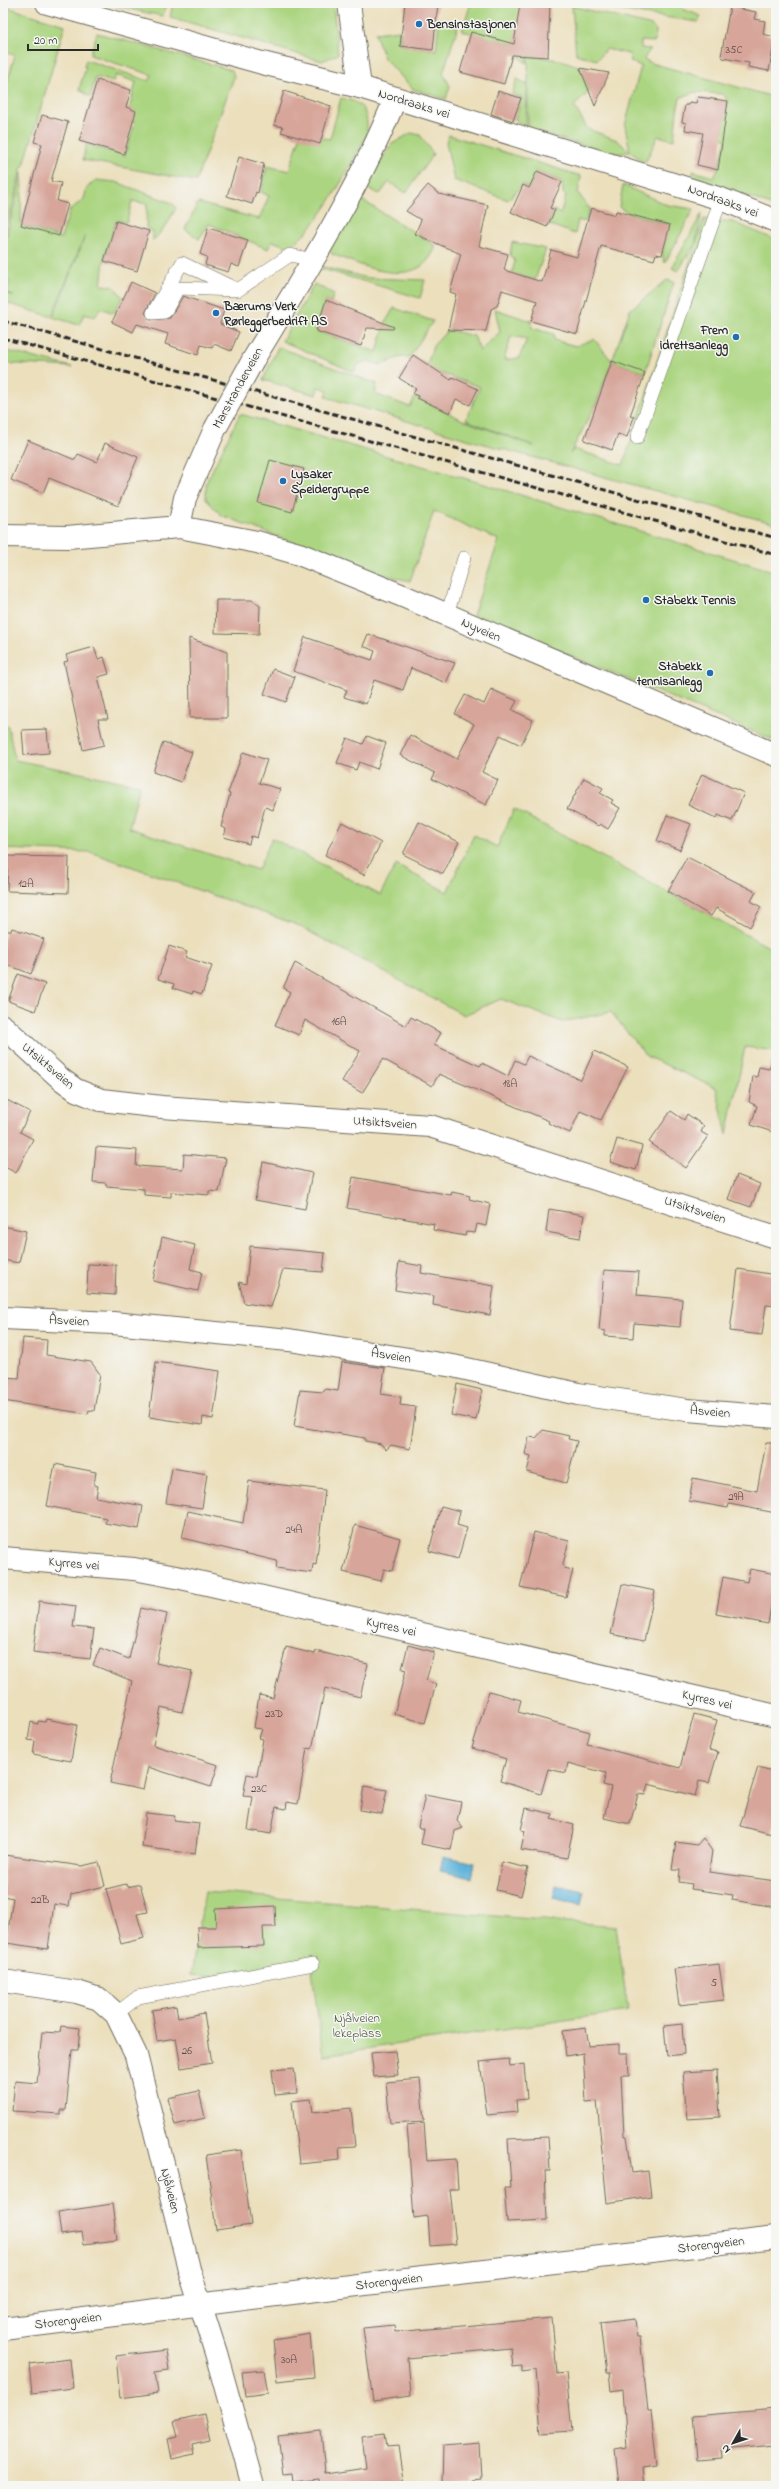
<svg xmlns="http://www.w3.org/2000/svg" width="779" height="2489" viewBox="0 0 779 2489" font-family="'Indie Flower',sans-serif">
<rect width="100%" height="100%" fill="#f6f6f2"/>
<filter id="ink" filterUnits="userSpaceOnUse"><feTurbulence type="fractalNoise" baseFrequency=".025" numOctaves="2"/><feDisplacementMap in="SourceGraphic" scale="8" xChannelSelector="R" yChannelSelector="G"/><feConvolveMatrix kernelMatrix="1 2 1 2 8 2 1 2 1" color-interpolation-filters="sRGB"/></filter>
<filter id="wash" filterUnits="userSpaceOnUse"><feTurbulence type="fractalNoise" baseFrequency=".012" numOctaves="4" result="noise"/><feDisplacementMap in="SourceGraphic" scale="16" xChannelSelector="R" yChannelSelector="G"/><feGaussianBlur stdDeviation="0.9" result="paint"/><feColorMatrix in="noise" values="0 0 0 0 0 0 0 0 0 0 0 0 0 0 0 0 0 1.4 0 .05"/><feComposite in="paint" operator="in"/></filter>
<g filter="url(#wash)">
<rect width="100%" height="100%" fill="#ebdfbc"/>
<!-- green -->
<g fill="#acd581" stroke="#6c8056" fill-rule="evenodd">
<polygon points="117,3 166,3 163,16 114,6"/>
<polygon points="173,3 333,3 338,54 322,61 170,17"/>
<polygon points="471,3 520,4 528,14 527,63 521,59 517,45 462,31"/>
<polygon points="617,3 684,3 682,9 701,16 698,22 616,10"/>
<polygon points="3,6 65,25 24,165 21,169 3,245 3,90 5,90 15,55 3,52"/>
<polygon points="572,6 652,26 656,30 655,42 641,41 641,48 650,49 644,59 651,63 770,96 776,77 776,207 697,178 693,174 693,171 713,177 718,170 726,141 722,136 728,101 723,94 694,92 680,98 677,111 674,140 658,136 645,163 631,152 616,154 528,130 528,56 561,60 587,69 585,80 589,92 574,106 588,129 617,140 630,152 625,126 641,66 631,62 629,54 606,49 597,60 576,54"/>
<polygon points="439,19 459,23 443,73 450,86 446,99 413,89 384,58 375,33 400,30 400,45 436,50"/>
<polygon points="97,33 232,70 234,77 196,181 83,160 86,144 125,156 135,122 127,119 136,82 116,75 113,82 96,77 90,97 79,89 86,67 84,67 86,60 149,81 152,75 90,55"/>
<polygon points="517,79 527,84 526,128 515,119 522,98 512,94"/>
<path d="M 341,98 C 365,102 368,112 367,136 C 349,167 319,229 289,247 L 272,241 L 268,249 L 209,224 L 199,239 L 185,229 L 198,203 L 259,219 L 269,196 L 261,192 L 267,166 L 289,171 L 301,134 L 330,139 Z"/>
<polygon points="411,133 420,135 433,154 406,193 389,182 380,194 363,187 392,144"/>
<polygon points="449,135 581,176 578,193 590,209 585,222 578,220 575,234 548,224 555,210 560,214 566,196 563,193 562,182 537,171 529,188 523,184 508,200 454,180 446,142"/>
<path d="M 22,172 L 21,225 L 61,238 L 70,210 L 84,199 L 87,188 L 95,180 L 116,182 L 172,203 L 176,208 L 166,226 L 153,241 L 153,232 L 146,228 L 147,204 L 132,201 L 127,222 L 116,221 L 104,261 L 101,285 L 113,286 L 123,297 L 113,313 L 101,308 L 95,317 L 84,314 L 79,325 L 3,302 L 3,293 L 14,296 L 7,293 L 10,281 L 3,279 L 3,253 ZM 85,236 L 54,315 L 53,313 Z"/>
<polygon points="623,185 667,205 694,209 665,263 662,255 669,225 626,212 619,207"/>
<path d="M 357,197 L 436,246 C 419,292 365,267 332,254 L 328,249 Z"/>
<polygon points="702,213 695,244 678,271 672,268"/>
<path d="M 704,219 L 733,222 L 776,240 L 776,524 L 477,442 L 326,397 L 328,390 L 318,387 L 316,395 L 263,380 L 278,347 L 377,384 L 375,394 L 410,407 L 415,397 L 465,421 L 534,446 L 466,420 L 480,387 L 426,368 L 433,346 L 448,330 L 474,336 L 480,351 L 500,332 L 495,309 L 531,321 L 532,328 L 554,334 L 554,340 L 576,346 L 594,339 L 612,361 L 630,310 L 667,280 L 674,282 L 645,373 L 612,361 L 596,404 L 570,454 L 574,449 L 623,465 ZM 511,336 L 527,339 L 519,358 L 504,360 Z"/>
<polygon points="512,242 546,249 535,280 512,273 515,261 510,255"/>
<polygon points="320,266 367,278 425,280 420,298 319,268"/>
<path d="M 314,284 L 334,294 L 331,302 L 326,301 L 316,331 L 377,352 L 386,321 L 394,308 L 433,321 L 409,358 C 397,354 390,364 380,364 C 376,365 372,362 367,361 L 358,365 L 354,372 L 282,341 Z"/>
<polygon points="3,350 72,367 3,363"/>
<polygon points="240,414 464,478 776,572 776,741 473,615 499,540 434,511 410,581 367,571 221,515 206,499 206,483"/>
<polygon points="3,726 8,726 15,760 140,785 129,828 258,870 272,838 380,895 396,865 447,892 474,835 497,847 514,809 776,951 776,1051 745,1047 727,1135 716,1088 646,1056 611,1012 562,1022 501,999 464,1015 295,924 90,852 3,849"/>
<polygon points="205,1892 616,1926 628,2011 323,2055 311,1963 219,1977 191,1975"/>
</g>
<!-- water -->
<g fill="#5cb2d9" stroke="#446e82">
<polygon points="443,1856 475,1863 472,1878 440,1871"/>
<polygon points="556,1885 584,1891 581,1905 553,1898"/>
</g>
<g id="blocks">
<!-- building -->
<g fill="#d7a59a">
<polygon points="405,3 438,3 433,50 400,46"/>
<polygon points="520,3 550,3 548,57 512,55 504,84 460,72 471,32 514,44"/>
<polygon points="730,7 756,12 754,19 765,21 763,34 775,37 769,71 748,67 749,63 723,58 721,56"/>
<polygon points="580,68 609,73 595,106"/>
<polygon points="97,80 131,90 126,107 136,111 124,154 79,141"/>
<polygon points="284,91 331,106 320,144 281,132 283,127 274,125"/>
<polygon points="498,91 521,98 513,121 491,114"/>
<polygon points="698,97 728,101 718,170 697,165 703,133 685,130 686,123 682,122 685,105 689,105 689,102 696,103"/>
<polygon points="42,115 68,122 51,181 61,183 57,201 68,204 59,236 21,225 42,144 34,142"/>
<polygon points="239,157 264,164 258,193 256,192 252,204 227,196"/>
<polygon points="537,171 562,182 550,208 555,210 547,227 511,212 523,185 529,188"/>
<polygon points="428,185 439,194 488,205 479,246 508,254 504,270 542,282 551,250 577,257 591,208 615,215 616,211 670,225 662,255 656,254 654,260 601,246 577,334 531,321 537,301 502,290 497,306 491,309 486,331 448,330 456,294 450,292 461,254 415,234 421,220 406,211"/>
<polygon points="116,221 149,231 137,271 104,261"/>
<polygon points="208,228 248,240 239,267 231,264 228,272 205,265 207,257 200,254"/>
<polygon points="131,282 155,293 145,313 150,320 170,318 183,296 224,310 220,324 239,332 231,351 214,344 212,348 201,345 198,355 165,344 168,334 137,324 133,332 112,322"/>
<polygon points="326,300 394,327 393,329 367,328 361,346 316,331"/>
<polygon points="413,355 451,380 452,377 478,389 470,405 456,399 450,413 417,398 418,396 413,394 416,389 399,378"/>
<polygon points="612,361 645,373 630,416 634,417 627,437 618,434 612,450 584,440"/>
<polygon points="28,440 75,460 78,454 97,462 105,443 138,457 118,506 49,478 43,493 11,480"/>
<polygon points="270,460 304,469 292,512 258,503"/>
<polygon points="216,600 252,600 260,606 259,634 215,633"/>
<polygon points="368,634 455,663 446,683 411,668 403,690 374,680 366,704 344,697 347,690 293,671 305,637 372,660 375,651 363,646"/>
<polygon points="189,638 227,652 227,718 190,718"/>
<polygon points="94,647 98,659 104,657 109,674 98,677 108,719 98,719 104,745 83,750 64,662 68,661 66,655"/>
<polygon points="273,669 295,677 286,702 264,694"/>
<polygon points="491,689 517,701 512,710 533,720 521,745 500,735 482,772 498,780 486,805 432,779 435,773 400,755 410,735 457,759 474,724 455,714 465,695 484,704"/>
<polygon points="47,729 49,753 24,755 22,730"/>
<polygon points="367,736 386,743 377,769 359,762 356,770 337,763 347,738 363,744"/>
<polygon points="163,742 192,752 181,782 153,772"/>
<polygon points="243,752 267,760 259,783 280,789 273,810 265,807 257,838 251,836 249,844 224,837 226,829 221,827 230,794 228,793"/>
<polygon points="702,774 744,793 732,821 718,815 716,818 688,805"/>
<polygon points="584,778 603,788 600,793 613,800 611,803 620,808 608,829 600,824 598,826 567,809"/>
<polygon points="667,815 691,824 680,850 657,841"/>
<polygon points="342,822 381,843 364,875 325,855"/>
<polygon points="419,822 459,842 443,874 403,854"/>
<polygon points="8,856 69,857 68,893 7,891"/>
<polygon points="687,857 756,892 751,901 761,907 750,927 716,908 711,916 668,891"/>
<polygon points="12,928 44,939 31,974 3,963 3,941 7,931 11,931"/>
<polygon points="169,946 187,952 185,957 212,966 202,994 193,991 192,994 173,988 174,984 158,979"/>
<polygon points="295,963 406,1026 411,1017 441,1033 434,1045 480,1066 482,1063 508,1076 515,1060 524,1064 528,1056 581,1080 594,1051 628,1067 601,1120 580,1111 570,1133 548,1123 549,1121 439,1074 432,1086 383,1059 362,1093 342,1081 360,1051 305,1020 299,1035 275,1025 290,992 283,988"/>
<polygon points="18,974 45,984 35,1011 8,1001"/>
<polygon points="772,1060 776,1061 776,1133 751,1125 757,1106 749,1102 753,1076 757,1077 759,1067 769,1069"/>
<polygon points="3,1098 30,1112 20,1132 33,1139 16,1173 3,1166"/>
<polygon points="671,1111 684,1120 687,1114 704,1126 701,1132 708,1136 686,1168 649,1142"/>
<polygon points="617,1139 642,1146 636,1170 610,1162"/>
<polygon points="96,1147 137,1150 136,1166 183,1169 184,1154 226,1158 219,1192 209,1191 209,1195 171,1192 171,1197 144,1195 144,1189 106,1186 106,1183 93,1182"/>
<polygon points="263,1162 312,1173 305,1209 255,1200"/>
<polygon points="737,1175 760,1184 751,1207 728,1199"/>
<polygon points="353,1177 451,1195 452,1192 470,1196 469,1199 490,1204 486,1226 477,1224 475,1233 466,1232 465,1236 433,1230 434,1224 347,1208"/>
<polygon points="549,1209 584,1215 580,1238 546,1232"/>
<polygon points="3,1226 26,1231 19,1263 3,1260"/>
<polygon points="162,1237 195,1245 190,1269 202,1272 198,1291 153,1281"/>
<polygon points="250,1246 325,1253 323,1272 283,1269 271,1307 244,1303 239,1282 246,1284"/>
<polygon points="399,1262 422,1266 421,1273 494,1286 490,1315 433,1305 434,1296 395,1290"/>
<polygon points="88,1264 116,1265 115,1295 87,1293"/>
<polygon points="738,1269 776,1275 776,1306 766,1305 762,1335 730,1331"/>
<polygon points="604,1270 639,1272 637,1295 682,1299 680,1327 634,1323 633,1338 605,1336 605,1331 599,1330"/>
<polygon points="23,1338 47,1340 46,1355 91,1362 100,1374 94,1411 89,1410 88,1414 3,1401 3,1377 19,1378"/>
<polygon points="156,1362 220,1371 213,1419 203,1417 202,1425 149,1417"/>
<polygon points="342,1362 385,1368 381,1394 401,1397 400,1405 416,1407 410,1449 391,1445 386,1450 381,1444 365,1441 365,1438 294,1426 300,1390 323,1392 326,1389 338,1391"/>
<polygon points="457,1384 482,1390 476,1420 451,1415"/>
<polygon points="543,1430 569,1436 568,1439 577,1441 566,1483 527,1472 531,1456 525,1454 529,1437 536,1438"/>
<polygon points="766,1443 776,1443 776,1513 729,1504 728,1508 689,1501 693,1478 757,1491"/>
<polygon points="55,1464 96,1472 94,1485 98,1486 96,1497 143,1506 139,1529 105,1523 106,1518 47,1506"/>
<polygon points="172,1468 207,1474 202,1508 166,1503"/>
<polygon points="249,1481 325,1490 316,1565 313,1564 312,1573 276,1568 277,1561 182,1538 188,1511 243,1523"/>
<polygon points="441,1506 460,1511 457,1525 467,1528 458,1559 429,1551"/>
<polygon points="355,1525 400,1538 392,1571 384,1569 381,1581 343,1572"/>
<polygon points="534,1532 569,1541 563,1564 564,1568 573,1570 566,1597 520,1587"/>
<polygon points="750,1569 776,1574 768,1624 716,1614 723,1577 747,1582"/>
<polygon points="622,1584 655,1591 644,1641 611,1634"/>
<polygon points="39,1601 76,1606 73,1627 94,1629 90,1659 33,1652"/>
<polygon points="141,1608 167,1614 156,1663 192,1671 182,1712 161,1707 153,1745 218,1765 211,1787 148,1767 143,1790 110,1783 132,1681 93,1665 100,1648 129,1659"/>
<polygon points="408,1645 434,1652 426,1681 436,1684 425,1723 394,1714 406,1670 402,1669"/>
<polygon points="286,1647 315,1654 316,1651 368,1664 360,1697 325,1688 312,1749 307,1748 298,1804 287,1802 286,1809 276,1807 271,1834 248,1830 253,1797 243,1796 247,1774 257,1776 263,1739 259,1738 262,1729 254,1728 259,1695 273,1698"/>
<polygon points="489,1691 521,1700 518,1712 590,1732 587,1744 680,1768 694,1714 717,1720 709,1750 718,1752 709,1783 699,1781 695,1796 648,1784 645,1795 638,1794 630,1824 604,1818 611,1787 603,1785 606,1773 568,1763 566,1773 548,1769 541,1794 500,1781 506,1759 472,1748"/>
<polygon points="46,1719 77,1725 71,1761 33,1754 35,1741 28,1740 31,1722 38,1724 38,1721 45,1722"/>
<polygon points="758,1767 776,1772 776,1817 772,1834 740,1826"/>
<polygon points="364,1786 387,1790 382,1814 360,1810"/>
<polygon points="425,1795 461,1802 457,1821 463,1828 455,1831 451,1850 421,1844 424,1829 418,1827"/>
<polygon points="526,1808 553,1814 551,1819 574,1825 567,1858 521,1850 525,1831 521,1830"/>
<polygon points="146,1813 175,1816 174,1820 199,1823 195,1854 142,1847"/>
<polygon points="703,1838 712,1851 709,1872 776,1881 776,1907 732,1900 733,1895 691,1889 692,1884 679,1882 680,1870 672,1870 676,1842 697,1845"/>
<polygon points="5,1855 82,1866 99,1862 105,1886 71,1894 69,1906 54,1904 48,1949 6,1943 13,1898 3,1896"/>
<polygon points="502,1862 528,1868 521,1896 496,1890"/>
<polygon points="126,1884 128,1887 140,1884 148,1912 137,1914 144,1938 121,1944 106,1889"/>
<polygon points="275,1906 276,1927 263,1927 264,1946 198,1948 197,1927 216,1927 215,1909"/>
<polygon points="719,1964 724,2000 679,2005 674,1969"/>
<polygon points="176,2006 178,2018 204,2013 212,2063 181,2068 176,2038 157,2041 152,2010"/>
<polygon points="682,2024 684,2054 667,2056 664,2026"/>
<polygon points="61,2026 80,2028 78,2050 72,2050 66,2110 61,2110 61,2114 12,2111 15,2081 37,2083 42,2032 60,2033"/>
<polygon points="586,2028 589,2046 619,2044 619,2053 628,2053 629,2075 621,2075 624,2136 627,2136 632,2173 648,2171 651,2196 607,2203 597,2101 586,2102 583,2053 566,2056 563,2031"/>
<polygon points="395,2051 398,2075 374,2077 371,2053"/>
<polygon points="509,2059 510,2066 524,2064 527,2099 516,2100 517,2112 487,2115 480,2062"/>
<polygon points="294,2068 297,2093 275,2095 272,2070"/>
<polygon points="717,2070 720,2117 687,2119 683,2072"/>
<polygon points="420,2079 424,2121 390,2123 386,2082"/>
<polygon points="199,2091 205,2118 175,2125 168,2098"/>
<polygon points="311,2099 313,2112 351,2108 355,2146 339,2147 340,2160 299,2164 292,2101"/>
<polygon points="424,2123 427,2161 456,2159 458,2189 450,2189 456,2244 430,2246 428,2216 414,2218 407,2125"/>
<polygon points="548,2137 550,2171 545,2171 547,2220 507,2222 504,2188 511,2188 508,2139"/>
<polygon points="241,2150 251,2225 216,2230 206,2155"/>
<polygon points="112,2204 117,2240 84,2244 82,2232 61,2235 58,2212"/>
<polygon points="552,2318 557,2374 566,2373 572,2431 541,2433 536,2370 522,2372 522,2366 513,2367 511,2348 408,2358 411,2396 373,2401 363,2328 394,2325 395,2332"/>
<polygon points="635,2319 637,2337 640,2337 648,2411 651,2411 657,2465 642,2467 644,2486 619,2486 615,2450 627,2448 623,2389 611,2391 609,2373 606,2373 600,2323"/>
<polygon points="310,2334 314,2377 277,2381 273,2340"/>
<polygon points="166,2350 169,2370 155,2372 158,2393 120,2398 116,2356"/>
<polygon points="70,2359 73,2388 32,2393 29,2364"/>
<polygon points="264,2370 268,2393 245,2396 242,2372"/>
<polygon points="776,2409 776,2445 722,2450 723,2458 697,2460 693,2416"/>
<polygon points="204,2414 210,2440 192,2444 194,2454 172,2459 168,2439 178,2437 174,2421"/>
<polygon points="321,2431 325,2474 366,2468 362,2436 385,2433 387,2447 398,2446 404,2486 320,2486 319,2479 293,2482 292,2473 283,2474 278,2436"/>
<polygon points="479,2442 481,2479 472,2480 472,2486 442,2486 443,2445"/>
</g>
</g>
</g>
<g filter="url(#ink)">
<use href="#blocks" fill-opacity="0" stroke="#6e6a5e" stroke-width="1"/>
<g fill="none" stroke-linecap="round" stroke-linejoin="round">
<!-- lane casing -->
<g stroke="#6e6a5e" stroke-width="14">
<g id="lane">
<polyline points="238,290 178,288 165,312 153,313 182,263 238,290 290,255 313,260"/>
<polyline points="637,438 721,199"/>
<polyline points="447,615 464,558"/>
<polyline points="116,2014 138,1997 313,1964"/>
</g>
</g>
<!-- street casing -->
<g stroke="#6e6a5e" stroke-width="24">
<g id="street">
<polyline points="47,3 262,63 360,87 721,199 776,221"/>
<polyline points="349,3 360,87"/>
<path d="M 253,360 C 303,277 359,189 395,99"/>
<polyline points="179,527 257,542 299,554 403,596 776,755"/>
<polyline points="3,536 67,537 179,527 185,498 215,429"/>
<polyline points="3,1026 61,1079 76,1090 101,1100 162,1107 430,1126 776,1237"/>
<polyline points="3,1318 113,1323 289,1340 453,1366 578,1394 687,1410 776,1417"/>
<polyline points="3,1558 134,1569 181,1578 776,1716"/>
<polyline points="3,1981 77,1992 99,1999 116,2014 136,2055 189,2269 216,2353 253,2486"/>
</g>
</g>
<!-- secondary casing -->
<g stroke="#6e6a5e" stroke-width="24">
<polyline id="secondary" points="3,2329 406,2279 776,2237"/>
</g>
<!-- lane -->
<use href="#lane" stroke="#fff" stroke-width="13"/>
<!-- street -->
<use href="#street" stroke="#fff" stroke-width="22"/>
<!-- secondary -->
<use href="#secondary" stroke="#fff" stroke-width="22"/>
<!-- rail -->
<g stroke="#2b2b2b" stroke-width="3" stroke-dasharray="6 3" stroke-linecap="butt">
<polyline points="3,321 776,538"/>
<polyline points="3,338 776,555"/>
</g>
<!-- street-bridge casing -->
<g stroke="#6e6a5e" stroke-width="24" stroke-linecap="butt">
<polyline id="street-bridge" points="215,429 253,360"/>
</g>
<!-- street-bridge -->
<use href="#street-bridge" stroke="#fff" stroke-width="22"/>
</g>
</g>
<!-- markers -->
<g fill="#1f6fb2" stroke="#f6f6f2" stroke-width="1.5">
<circle cx="419" cy="24" r="4"/>
<circle cx="216" cy="313" r="4"/>
<circle cx="736" cy="337" r="4"/>
<circle cx="283" cy="481" r="4"/>
<circle cx="646" cy="600" r="4"/>
<circle cx="710" cy="673" r="4"/>
</g>
<g text-anchor="middle" dominant-baseline="central" stroke-width="3" stroke-linejoin="round" paint-order="stroke">
<!-- number labels -->
<g font-size="11" fill="#564a47">
<text x="734" y="50">35C</text>
<text x="26" y="884">12A</text>
<text x="339" y="1022">16A</text>
<text x="510" y="1084">18A</text>
<text x="736" y="1497">29A</text>
<text x="294" y="1530">24A</text>
<text x="274" y="1714">23D</text>
<text x="259" y="1789">23C</text>
<text x="40" y="1900">22B</text>
<text x="714" y="1983">5</text>
<text x="187" y="2051">26</text>
<text x="289" y="2360">30A</text>
</g>
<!-- poi labels -->
<g font-size="13" font-weight="bold" fill="#2b2b2b" stroke="#f6f6f2" text-anchor="start">
<text x="427" y="24">Bensinstasjonen</text>
<text x="224" y="306">Bærums Verk<tspan x="224" dy="15">Rørleggerbedrift AS</tspan></text>
<text x="728" y="330" text-anchor="end">Frem<tspan x="728" dy="15">idrettsanlegg</tspan></text>
<text x="291" y="474">Lysaker<tspan x="291" dy="15">Speidergruppe</tspan></text>
<text x="654" y="600">Stabekk Tennis</text>
<text x="702" y="666" text-anchor="end">Stabekk<tspan x="702" dy="15">tennisanlegg</tspan></text>
</g>
<!-- street labels -->
<g font-size="13" fill="#2b2b2b" stroke="#f6f6f2">
<text transform="translate(414 104) rotate(17)">Nordraaks vei</text>
<text transform="translate(723 201) rotate(20)">Nordraaks vei</text>
<text transform="translate(238 388) rotate(-61)">Marstranderveien</text>
<text transform="translate(481 630) rotate(24)">Nyveien</text>
<text transform="translate(48 1066) rotate(40)">Utsiktsveien</text>
<text transform="translate(385 1123) rotate(4)">Utsiktsveien</text>
<text transform="translate(695 1210) rotate(18)">Utsiktsveien</text>
<text transform="translate(69 1321) rotate(3)">Åsveien</text>
<text transform="translate(391 1356) rotate(9)">Åsveien</text>
<text transform="translate(710 1412) rotate(5)">Åsveien</text>
<text transform="translate(74 1564) rotate(5)">Kyrres vei</text>
<text transform="translate(391 1627) rotate(13)">Kyrres vei</text>
<text transform="translate(707 1700) rotate(13)">Kyrres vei</text>
<text transform="translate(170 2191) rotate(76)">Njålveien</text>
<text transform="translate(711 2245) rotate(-7)">Storengveien</text>
<text transform="translate(389 2282) rotate(-7)">Storengveien</text>
<text transform="translate(68 2321) rotate(-7)">Storengveien</text>
</g>
<!-- park labels -->
<g font-size="13" fill="#4b5640" stroke="#f6f6f2">
<text x="357" y="2018">Njålveien<tspan x="357" dy="15">lekeplass</tspan></text>
</g>
</g>
<!-- margin -->
<rect width="779" height="2489" fill="none" stroke="#f6f6f2" stroke-width="16"/>
<!-- north arrow -->
<g transform="translate(733 2443) rotate(231)" stroke="#f6f6f2" stroke-width="3" paint-order="stroke">
<path d="M0-3L7 15L0 10L-7 15Z" fill="#2b2b2b"/>
<text y="-6" font-size="11" font-weight="bold" text-anchor="middle" fill="#2b2b2b">N</text>
</g>
<!-- scale -->
<path d="M28 44v6h70v-6" fill="none" stroke="#2b2b2b" stroke-width="2"/>
<text x="34" y="44" font-size="12" fill="#2b2b2b" stroke="#f6f6f2" stroke-width="3" paint-order="stroke">20 m</text>
</svg>
